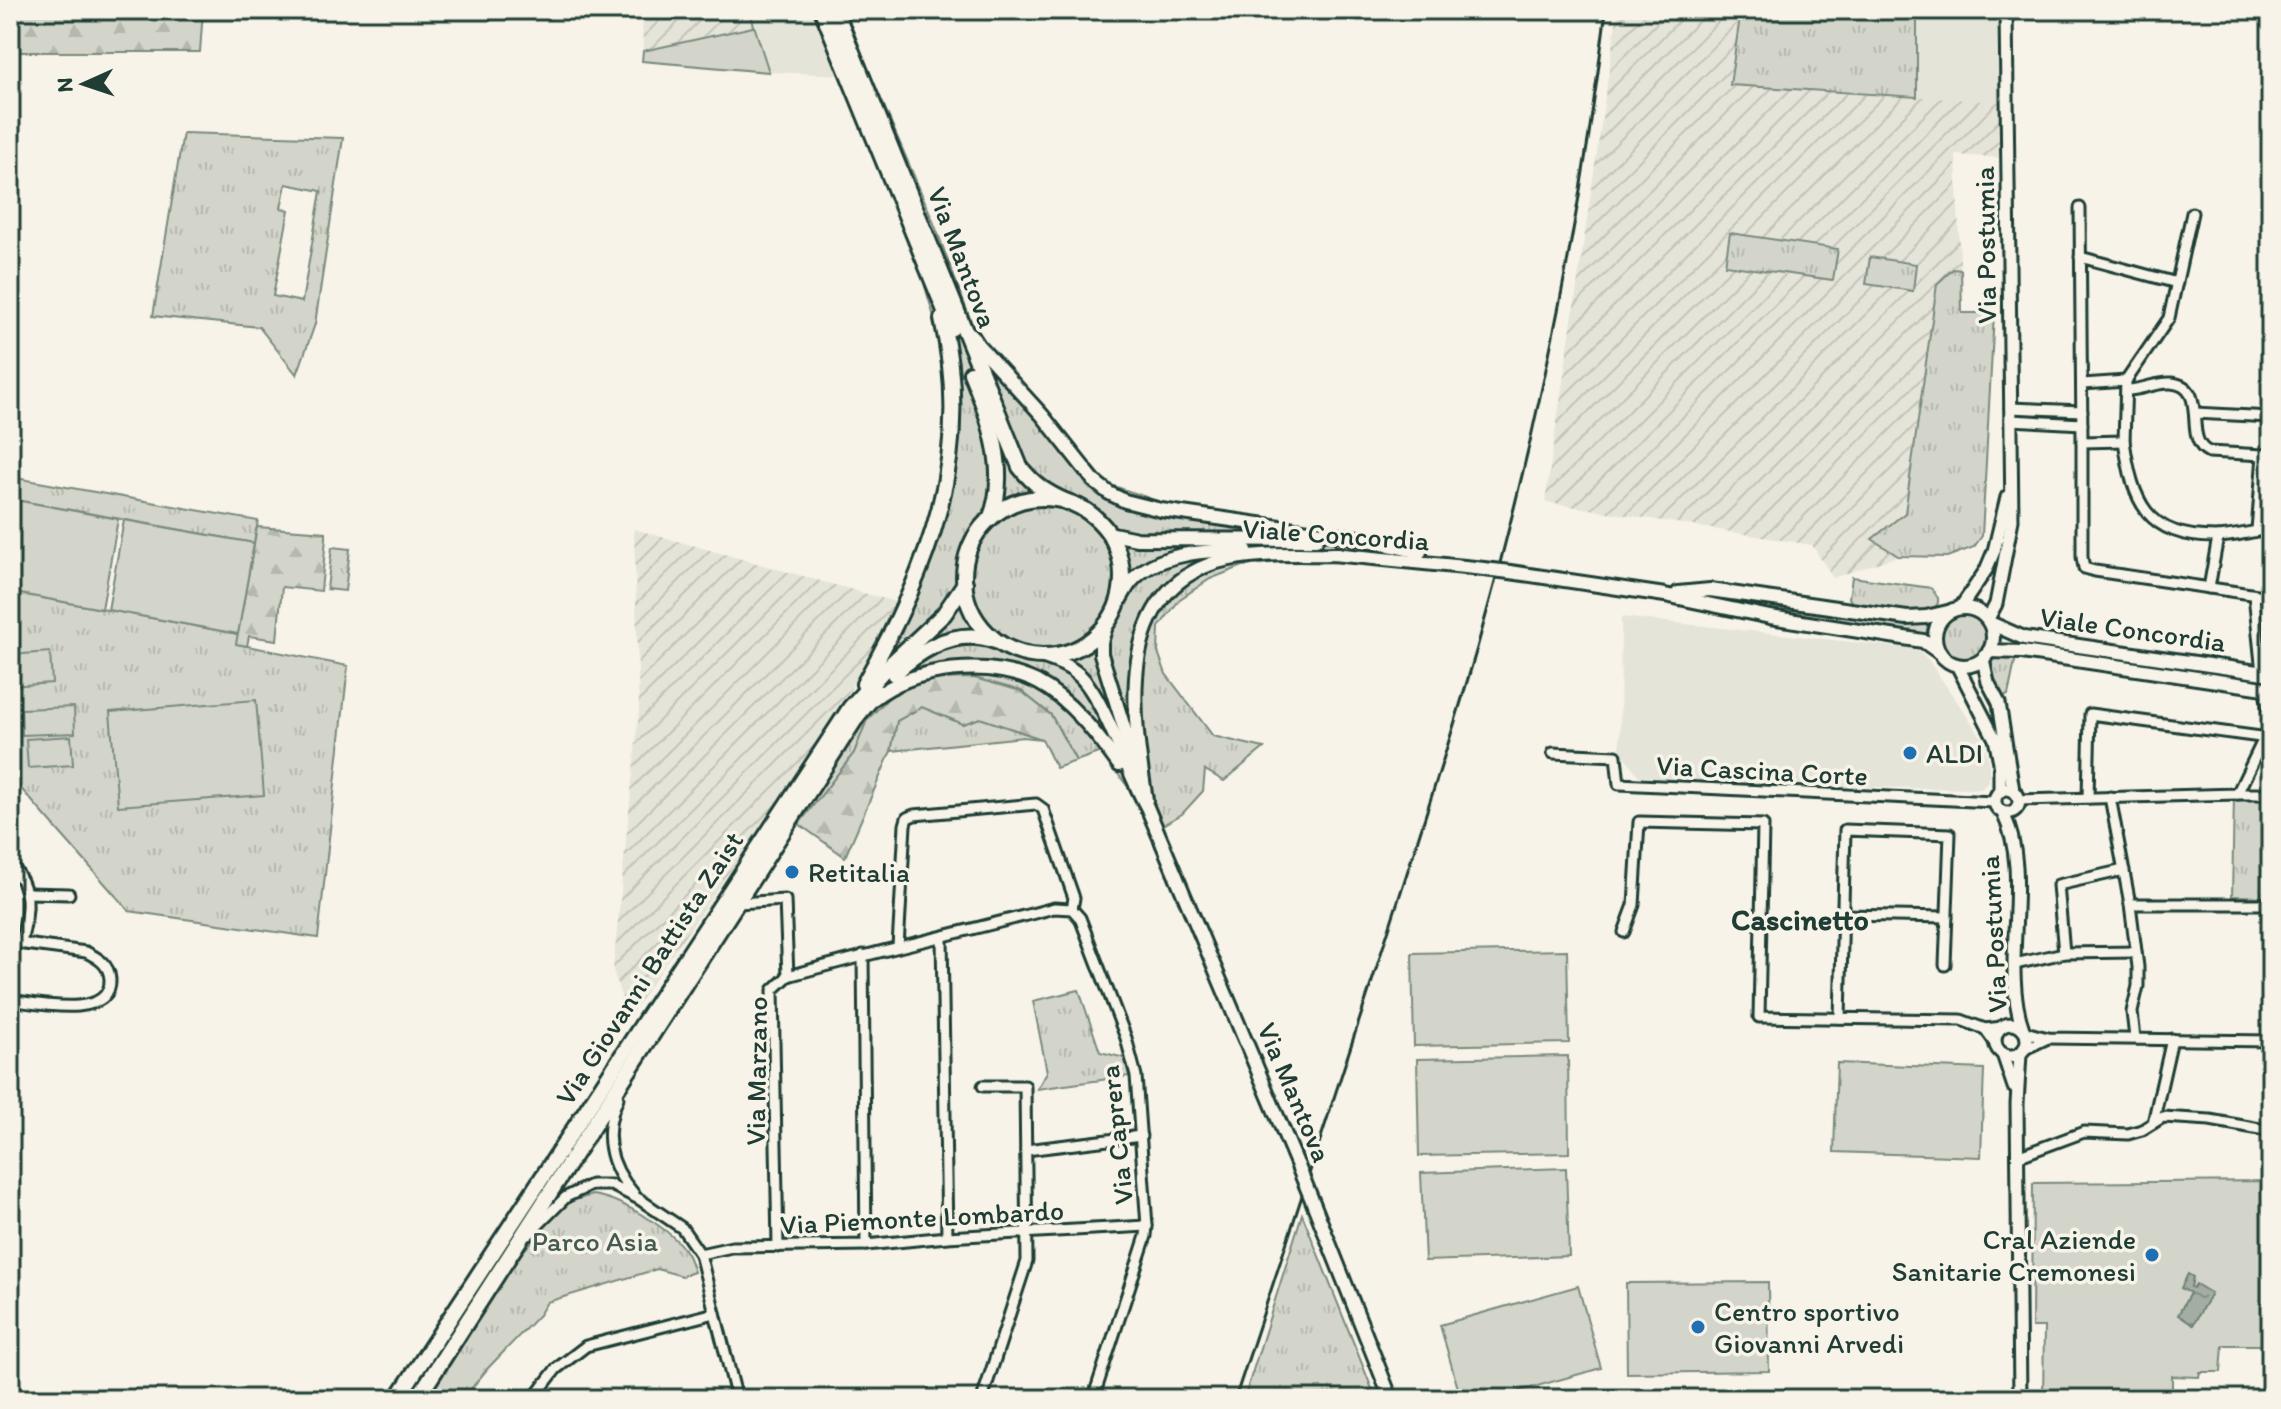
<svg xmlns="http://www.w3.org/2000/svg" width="2281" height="1409" viewBox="0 0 2281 1409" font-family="Itim,sans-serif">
<defs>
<pattern id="industrial-furrows" width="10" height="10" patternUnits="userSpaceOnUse" patternTransform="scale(2)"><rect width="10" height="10" fill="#e5e4d9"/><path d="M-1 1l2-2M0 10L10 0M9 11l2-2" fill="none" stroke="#c4c4bb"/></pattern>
<pattern id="grass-tufts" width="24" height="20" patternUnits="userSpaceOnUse" patternTransform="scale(2)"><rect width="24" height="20" fill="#d3d5ca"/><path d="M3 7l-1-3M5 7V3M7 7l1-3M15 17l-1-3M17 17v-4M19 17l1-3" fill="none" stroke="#b5b8ae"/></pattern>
<pattern id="forest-firs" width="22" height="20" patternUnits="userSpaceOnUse" patternTransform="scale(2)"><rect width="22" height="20" fill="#d3d5ca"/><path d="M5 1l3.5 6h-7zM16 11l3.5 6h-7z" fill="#b5b8ae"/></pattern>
<pattern id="water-ripples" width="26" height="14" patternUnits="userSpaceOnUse" patternTransform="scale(2)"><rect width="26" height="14" fill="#a4ada3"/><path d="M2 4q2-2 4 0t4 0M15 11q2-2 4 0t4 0" fill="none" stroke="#858e86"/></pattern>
</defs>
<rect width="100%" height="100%" fill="#f7f3e8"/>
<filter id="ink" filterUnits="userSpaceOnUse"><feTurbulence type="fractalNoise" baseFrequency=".0125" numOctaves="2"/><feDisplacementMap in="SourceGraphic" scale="16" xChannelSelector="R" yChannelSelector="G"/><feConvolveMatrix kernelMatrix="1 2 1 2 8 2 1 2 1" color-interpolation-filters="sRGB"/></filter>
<g filter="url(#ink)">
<!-- built -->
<g fill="#e5e4d9">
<polygon points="764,10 815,10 842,75 769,72 751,16"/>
<polygon points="1917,10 2002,10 2003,102 1917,97"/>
<polygon points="1621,617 1916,649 1927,658 1982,738 1989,760 1989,781 1981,789 1742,785 1639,776 1620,750"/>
</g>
<!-- industrial -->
<g fill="url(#industrial-furrows)">
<polygon points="642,10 764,10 751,16 754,27 643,51"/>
<polygon points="1618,10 1741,10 1731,85 2003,102 2003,158 1956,155 1962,313 1994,313 1982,536 1974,547 1947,557 1898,556 1833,578 1812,545 1545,502"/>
<polygon points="634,529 896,602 833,723 628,1018 613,970 639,711"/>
</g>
<!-- grass -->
<g fill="url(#grass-tufts)" stroke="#79897f" stroke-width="2" fill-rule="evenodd">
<polygon points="815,10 843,10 932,218 971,321 986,345 1108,484 1169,505 1346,540 1344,549 1281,562 1243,566 1210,579 1180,599 1159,627 1158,652 1166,674 1213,736 1264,748 1224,781 1205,770 1203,791 1182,814 1150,832 1128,787 1101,752 1076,761 1051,715 1021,691 974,678 867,720 854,753 799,824 922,580 956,417 942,344 924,283"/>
<polygon points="1741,10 1917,10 1917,97 1730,85"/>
<path d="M 183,133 L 343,138 L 315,324 L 297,375 L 259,327 L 153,316 ZM 286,184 L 321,191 L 302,302 L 273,296 L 289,210 L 281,208 Z"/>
<polygon points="1730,233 1838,249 1833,280 1725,265"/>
<polygon points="1870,257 1916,264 1913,291 1866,284"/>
<polygon points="1953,269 1961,270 1962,313 1994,313 1982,536 1974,547 1947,557 1898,556 1872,539 1905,513 1937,284"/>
<polygon points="10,477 258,521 254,543 10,499"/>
<polygon points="332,547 350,549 345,591 327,589"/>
<polygon points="1852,577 1931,588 1938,598 1938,603 1932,611 1908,613 1854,606 1849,598"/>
<polygon points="10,592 238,634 237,644 348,666 318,938 129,911 10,776"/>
<polygon points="1713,597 1911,623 1928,622 1926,637 1770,611"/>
<circle cx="1965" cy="636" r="22"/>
<polygon points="1996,655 2016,657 2008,695 2001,698 1992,679 1990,666"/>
<polygon points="922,707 962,724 980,718 1042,739 1023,737 891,751 897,721"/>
<polygon points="2234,797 2271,797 2271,897 2232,896"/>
<polygon points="1079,990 1100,1052 1125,1058 1130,1076 1037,1089 1047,1072 1033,1001"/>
<path d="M 592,1195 C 619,1198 673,1229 687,1254 C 690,1259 692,1266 694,1272 L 682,1276 L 657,1269 L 547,1302 L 539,1315 L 488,1368 L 463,1399 L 426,1399 L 507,1270 L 560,1209 L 572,1201 Z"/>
<polygon points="1302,1214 1376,1399 1244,1399"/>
</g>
<!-- forest -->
<g fill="url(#forest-firs)" stroke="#79897f" stroke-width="2">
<polygon points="10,10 203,10 200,52 10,52"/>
<polygon points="257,527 326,532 326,538 321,591 282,587 277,640 249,636 247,646 236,644"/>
<polygon points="974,678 1021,691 1051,715 1076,761 1056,768 1042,739 980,718 963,724 922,707 897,721 891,751 845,857 799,824 854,753 867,720 896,690 938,679"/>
</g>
<!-- garden -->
<g fill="#d3d5ca" stroke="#79897f" stroke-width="2">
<polygon points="751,16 769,72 642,61 643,51 753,27"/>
<polygon points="10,499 118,519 102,609 10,592"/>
<polygon points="124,520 254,543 238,634 108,610"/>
<polygon points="50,652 52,683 10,686 10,655"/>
<polygon points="256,700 264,795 118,806 110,712"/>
<polygon points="74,707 75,733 22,735 21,709"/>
<polygon points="71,736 73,765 28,768 26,739"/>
<polygon points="1567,950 1569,1043 1414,1046 1412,953"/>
<polygon points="1568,1056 1569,1153 1419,1156 1417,1059"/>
<polygon points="1837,1063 1984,1069 1981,1157 1834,1152"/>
<polygon points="1566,1168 1569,1256 1425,1261 1421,1173"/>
<polygon points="2271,1181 2271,1345 2223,1345 2221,1372 2200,1372 2199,1377 2172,1376 2172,1399 2043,1399 2044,1327 2032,1327 2033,1183"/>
<polygon points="1768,1282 1769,1371 1627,1373 1626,1283"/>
<polygon points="1578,1286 1601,1368 1491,1399 1461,1399 1440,1325"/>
</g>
<!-- water -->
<polygon fill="url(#water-ripples)" stroke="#6f8077" stroke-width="2" points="2188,1274 2193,1277 2191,1287 2193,1288 2196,1284 2211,1293 2193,1325 2178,1315 2190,1293 2181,1288"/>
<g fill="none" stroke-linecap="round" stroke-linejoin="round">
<!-- minor casing -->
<g stroke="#1f3d34" stroke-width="15">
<g id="minor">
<polyline points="2080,208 2082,442 2124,441 2126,381 2083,384"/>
<polyline points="2080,257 2177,283"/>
<polyline points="2126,381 2169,318 2192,213"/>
<path d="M 2128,390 C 2142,390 2157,382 2171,383 C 2211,386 2181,440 2209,452 L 2263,455"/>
<polyline points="2010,408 2082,411"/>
<polyline points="2195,413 2271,417"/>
<polyline points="2010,420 2082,424"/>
<path d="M 2124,441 C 2133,502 2146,537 2215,537 C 2233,537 2252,531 2271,529"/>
<polyline points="2082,442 2082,557 2084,568 2095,571 2271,597"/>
<polyline points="2257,530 2263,455 2271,456"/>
<polyline points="2209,588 2218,537"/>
<polyline points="2254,595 2262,673"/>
<polyline points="1553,753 1616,756 1619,784 1994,802"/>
<polyline points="2237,794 2271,794"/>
<polyline points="2110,797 2130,904 2138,967 2138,986 2132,1012 2135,1038"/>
<polyline points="2088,798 2090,714 2268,738"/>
<polyline points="2019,800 2237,794 2270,726 2265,688"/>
<path d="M 10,863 C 34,891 28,910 21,943"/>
<polyline points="27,893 69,894"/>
<polyline points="738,903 785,900 788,976 773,990 778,1247"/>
<polyline points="2130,904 2271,904"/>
<polyline points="1843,915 1947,917"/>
<polyline points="1624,932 1634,905 1639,822 1763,825 1759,1017 1961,1020 1985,1029 2002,1027"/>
<polyline points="942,938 947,1237"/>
<path d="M 10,942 L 86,952 C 98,958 109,964 110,979 C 112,1021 35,1003 10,1000"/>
<polyline points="898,947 905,825 907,818 914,815 1036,804 1043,809 1074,898 1072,909"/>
<polyline points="2064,953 2058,885 2124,870"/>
<polyline points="863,955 866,1245"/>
<polyline points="2015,964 2064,953 2136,952"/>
<path d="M 788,976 C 876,951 965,932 1054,908 L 1072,909 L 1080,918 L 1126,1038 L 1136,1076 L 1147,1226 L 1146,1236 L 1093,1399"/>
<polyline points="1840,1018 1845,830 1950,834 1945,965"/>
<polyline points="1985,1029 1995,1043"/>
<polyline points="2025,1032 2048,1038 2271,1041"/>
<polyline points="2025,1049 2048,1038"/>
<path d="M 618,1098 C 602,1133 609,1166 634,1194"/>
<polyline points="2153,1123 2172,1039"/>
<polyline points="1026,1150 1141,1136"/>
<polyline points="2017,1157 2084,1132 2128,1134 2142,1130 2163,1117 2210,1120 2271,1131"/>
<polyline points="528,1235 566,1197 591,1185 611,1185 639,1199 682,1228 700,1254 737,1399"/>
<polyline points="700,1254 732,1247 866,1245 947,1237 1147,1226"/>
<polyline points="533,1399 556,1369 586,1346 715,1313"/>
<polyline points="982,1399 1027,1261 1025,1086 983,1086"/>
</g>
</g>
<!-- tertiary casing -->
<g stroke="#1f3d34" stroke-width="17">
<g id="tertiary">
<polyline points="1961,607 1986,570 1994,551 2007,497"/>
<polyline points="1988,619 1996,604 2012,520 2006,10"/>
<polyline points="1983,659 1988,682 1999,703 2013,790"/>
<polyline points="1957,665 1995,739 2000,762 2000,790"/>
<circle cx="2007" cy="801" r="12"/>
<path d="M 2003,813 C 2034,876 1999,963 2023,1029"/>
<circle cx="2011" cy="1040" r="16"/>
<polyline points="2003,1054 2014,1087"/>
<polyline points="2020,1054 2017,1104 2020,1399"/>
</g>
</g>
<!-- secondary casing -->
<g stroke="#1f3d34" stroke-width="18">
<g id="secondary">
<polyline points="971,334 978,345 1042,415 1095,482 1109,493 1125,501 1161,510 1358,538 1420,552"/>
<polyline points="1108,533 1137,539 1316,540"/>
<polyline points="1333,554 1475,568"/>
<polyline points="1510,572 1665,595 1770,617 1923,641 1940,653"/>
<polyline points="1678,593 1710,590 1907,618 1926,617 1948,612"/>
<path d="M 1117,604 C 1122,597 1126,588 1131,582 C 1155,552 1211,550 1246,550"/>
<circle cx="1964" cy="637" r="29"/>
<polyline points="1990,623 2024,638 2271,674"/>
<polyline points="1106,626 1101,642 1101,654 1136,766"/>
<polyline points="1989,651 2022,652 2271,689"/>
<path d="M 1041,656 C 1055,661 1068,665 1079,675 C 1104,698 1128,774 1147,807 L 1298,1166"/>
<path d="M 873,699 C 915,666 989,659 1037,682 C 1070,699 1098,736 1119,765"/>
<path d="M 1146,800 C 1133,718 1113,594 1217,562 C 1255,551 1300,555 1339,554"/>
<polyline points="1314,1205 1391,1399"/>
</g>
</g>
<!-- primary casing -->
<g stroke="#1f3d34" stroke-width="20">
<g id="primary">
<polyline points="822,10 952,328"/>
<path d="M 835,10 L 1020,467 C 1034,485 1047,493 1067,502"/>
<path d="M 971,373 C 989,416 1010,473 990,519"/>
<circle cx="1043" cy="577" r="79"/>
<path d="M 894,674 C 922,648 957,627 995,641"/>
<path d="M 864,684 C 929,567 974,455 942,319"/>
<polyline points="397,1399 850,708 882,672 944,614 965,583"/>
<polyline points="417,1399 858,715 877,692"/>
</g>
</g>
<!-- minor -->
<use href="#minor" stroke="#f7f3e8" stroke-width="9"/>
<!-- tertiary -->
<use href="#tertiary" stroke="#f7f3e8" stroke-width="11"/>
<!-- secondary -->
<use href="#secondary" stroke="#f7f3e8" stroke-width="12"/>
<!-- primary -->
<use href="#primary" stroke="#f7f3e8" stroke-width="14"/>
<!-- rail -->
<path stroke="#1f3d34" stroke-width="3" d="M 1235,1399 C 1283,1255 1330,1110 1377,966 C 1411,860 1446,755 1477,648 C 1536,439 1580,225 1606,10"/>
<!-- secondary-bridge casing -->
<g stroke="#1f3d34" stroke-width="18" stroke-linecap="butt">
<g id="secondary-bridge">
<polyline points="1475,568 1510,572"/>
<polyline points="1298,1166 1314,1205"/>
</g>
</g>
<!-- secondary-bridge -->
<use href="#secondary-bridge" stroke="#f7f3e8" stroke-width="12"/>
</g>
</g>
<!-- markers -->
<g fill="#1f6fb2" stroke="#f7f3e8" stroke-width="3">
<circle cx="1910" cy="753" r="8"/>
<circle cx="792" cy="872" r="8"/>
<circle cx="2152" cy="1255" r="8"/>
<circle cx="1698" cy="1327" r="8"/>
</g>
<g text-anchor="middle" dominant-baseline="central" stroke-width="7" stroke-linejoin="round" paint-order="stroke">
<!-- street labels -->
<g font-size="28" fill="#1f3d34" stroke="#f7f3e8">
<text transform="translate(1985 245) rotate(-91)">Via Postumia</text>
<text transform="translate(963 257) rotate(69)">Via Mantova</text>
<text transform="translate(1336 534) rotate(4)">Viale Concordia</text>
<text transform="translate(2133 629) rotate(8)">Viale Concordia</text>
<text transform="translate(1762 770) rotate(3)">Via Cascina Corte</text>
<text transform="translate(1993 934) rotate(-93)">Via Postumia</text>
<text transform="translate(649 968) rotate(-57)">Via Giovanni Battista Zaist</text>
<text transform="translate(756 1071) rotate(-89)">Via Marzano</text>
<text transform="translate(1295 1092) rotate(67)">Via Mantova</text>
<text transform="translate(1116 1135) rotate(-96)">Via Caprera</text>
<text transform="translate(922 1217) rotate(-3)">Via Piemonte Lombardo</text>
</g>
<!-- poi labels -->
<g font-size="28" fill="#1f3d34" stroke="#f7f3e8" text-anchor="start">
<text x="1926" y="753">ALDI</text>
<text x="808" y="872">Retitalia</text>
<text x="2136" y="1239" text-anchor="end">Cral Aziende<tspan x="2136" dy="32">Sanitarie Cremonesi</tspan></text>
<text x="1714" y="1311">Centro sportivo<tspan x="1714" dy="32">Giovanni Arvedi</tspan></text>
</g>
<!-- park labels -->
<g font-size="28" fill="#435b52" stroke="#f7f3e8">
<text x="595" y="1241">Parco Asia</text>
</g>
<!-- neighbourhood labels -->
<g font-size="30" font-weight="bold" fill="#1f3d34" stroke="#f7f3e8">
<text x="1800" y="919">Cascinetto</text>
</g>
</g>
<!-- margin -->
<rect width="2281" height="1409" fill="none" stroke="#f7f3e8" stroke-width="40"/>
<rect x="20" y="20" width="2241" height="1369" fill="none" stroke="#1f3d34" stroke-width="3" filter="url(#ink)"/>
<!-- north arrow -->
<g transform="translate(84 84) rotate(267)" stroke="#f7f3e8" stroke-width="6" paint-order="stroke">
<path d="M0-6L14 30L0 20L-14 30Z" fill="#1f3d34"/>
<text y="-12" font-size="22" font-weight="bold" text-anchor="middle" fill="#1f3d34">N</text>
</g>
</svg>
